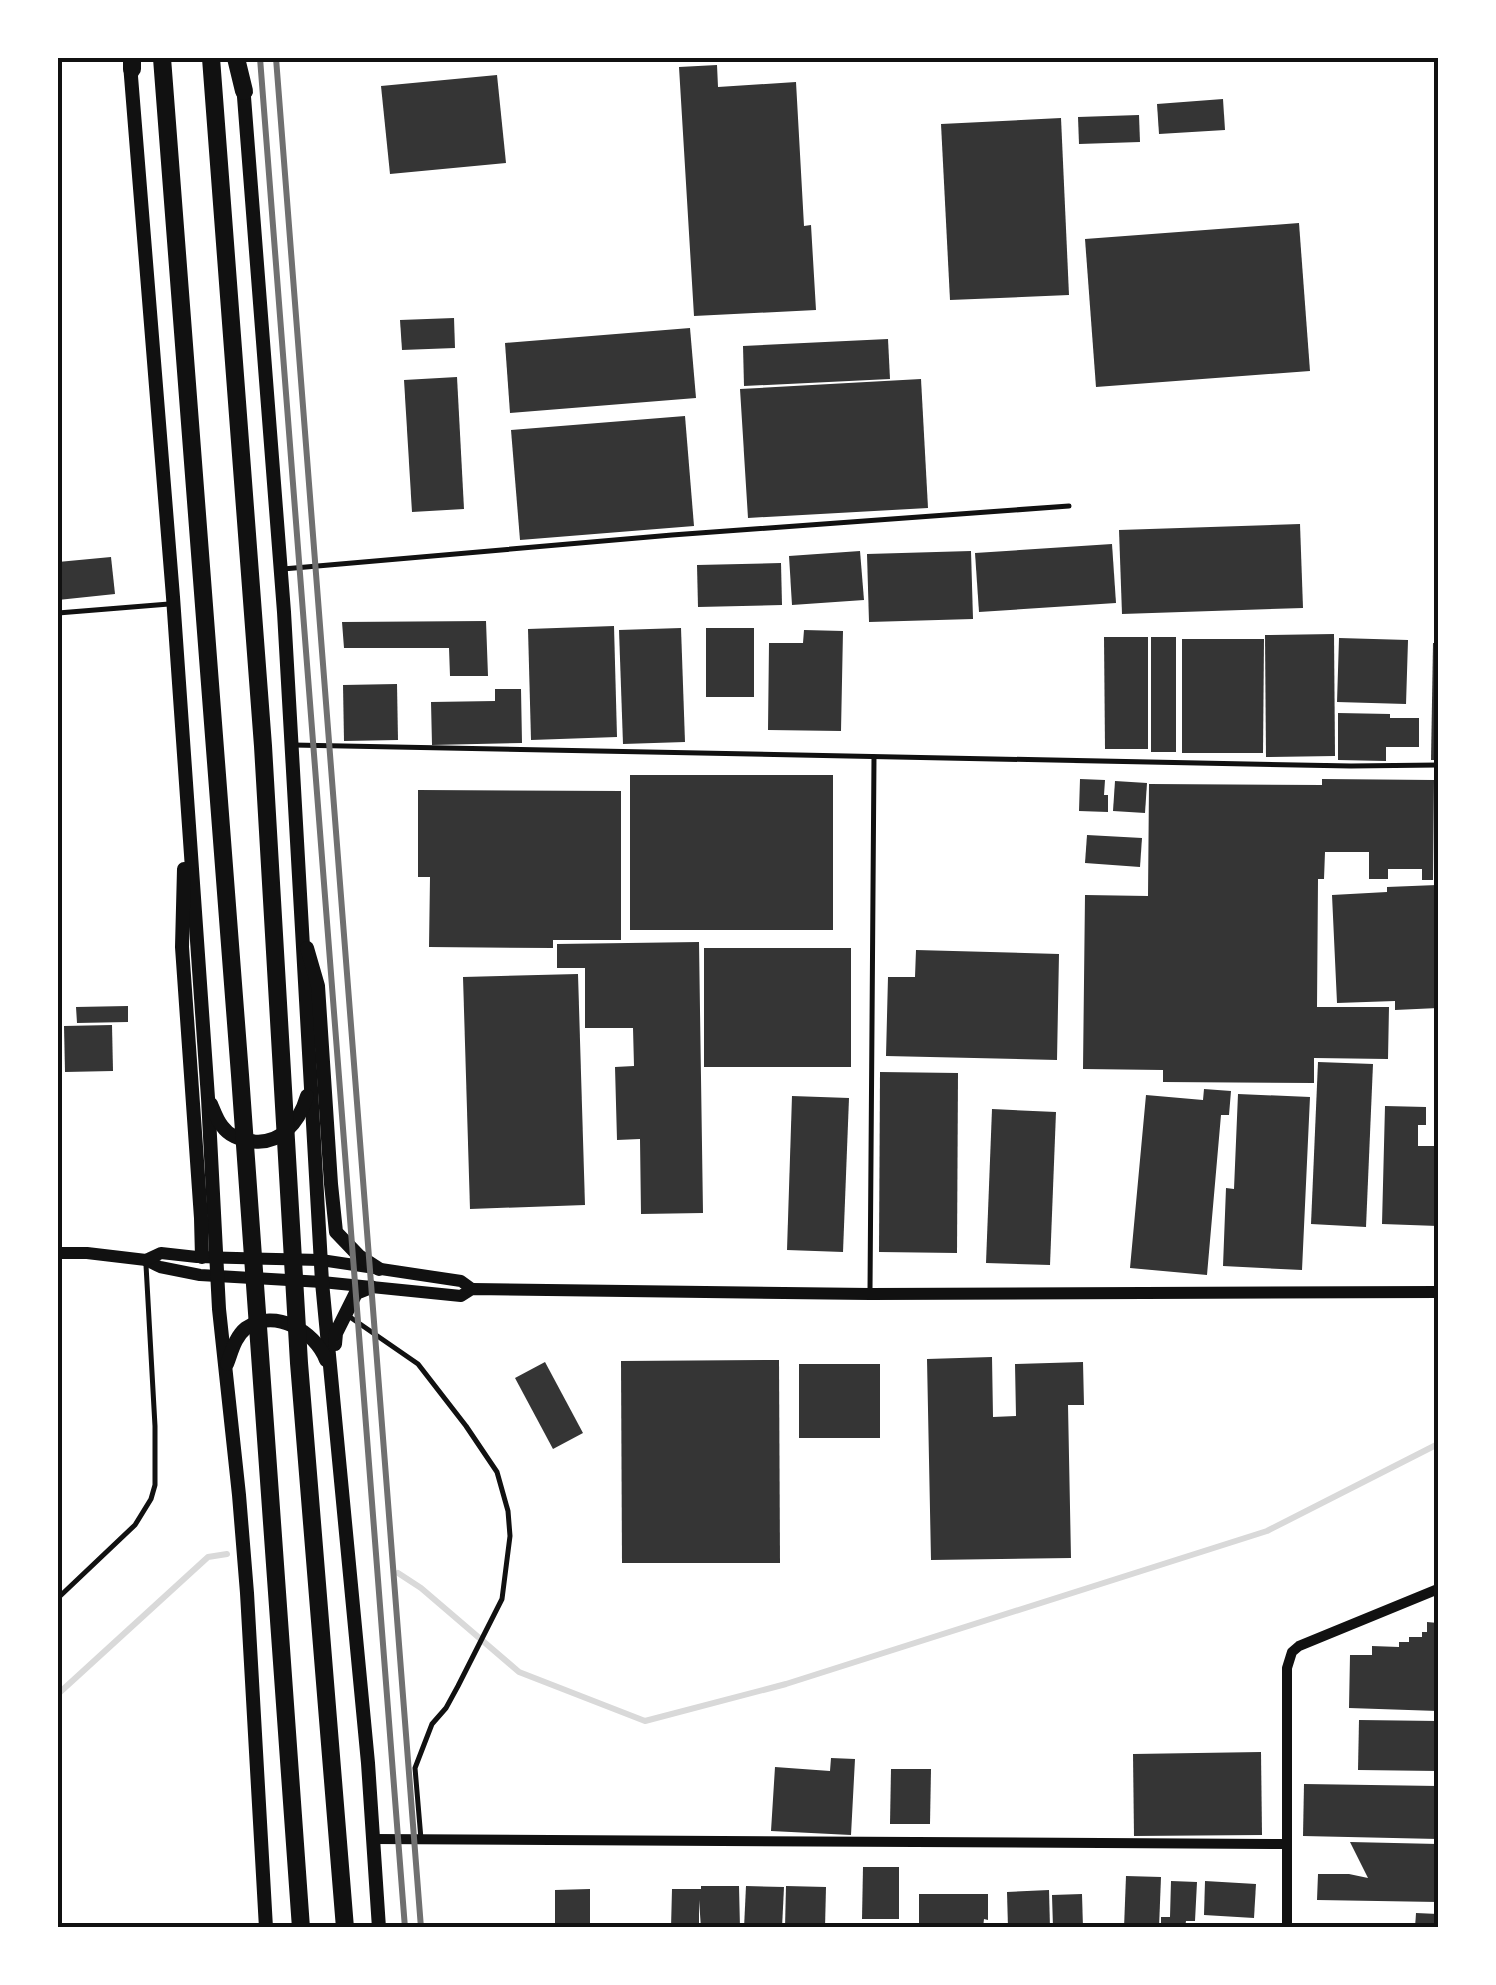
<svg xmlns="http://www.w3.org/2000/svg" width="1496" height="1985" viewBox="0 0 1496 1985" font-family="'Source Sans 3',sans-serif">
<rect width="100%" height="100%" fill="#fff"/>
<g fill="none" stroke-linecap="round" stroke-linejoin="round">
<!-- stream -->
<g stroke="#d9d9d9" stroke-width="6">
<polyline points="398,1573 421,1588 519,1672 645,1721 786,1684 1267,1531 1438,1444"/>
<polyline points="58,1694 208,1557 227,1554"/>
</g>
</g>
<!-- building -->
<g fill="#353535">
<polygon points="717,65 718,87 796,82 804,226 811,225 816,310 694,316 679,67"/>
<polygon points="497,75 506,163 390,174 381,86"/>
<polygon points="1223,99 1225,130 1159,134 1157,104"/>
<polygon points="1139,115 1140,142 1079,144 1078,117"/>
<polygon points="1061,118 1069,295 950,300 941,124"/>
<polygon points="1299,223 1310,371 1096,387 1085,239"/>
<polygon points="454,318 455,348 402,350 400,320"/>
<polygon points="690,328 696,398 510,413 505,343"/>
<polygon points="888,339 890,379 744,386 743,346"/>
<polygon points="457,377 464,509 412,512 404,380"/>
<polygon points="921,379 928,508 748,518 740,389"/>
<polygon points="685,416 694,526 520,540 511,430"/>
<polygon points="1300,524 1303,608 1122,614 1119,530"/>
<polygon points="1112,544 1116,603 979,612 975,553"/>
<polygon points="860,551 864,600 792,605 789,556"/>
<polygon points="971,551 973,619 869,622 867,554"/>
<polygon points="111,557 115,594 58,600 58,562"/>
<polygon points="781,563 782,605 698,607 697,565"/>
<polygon points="486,621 488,676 450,676 449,648 344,648 342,622"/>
<polygon points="614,626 617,737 531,740 528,629"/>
<polygon points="681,628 685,742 623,744 619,630"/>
<rect x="706" y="628" width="48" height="69"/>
<polygon points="804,630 843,631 841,731 768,730 769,643 803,643"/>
<polygon points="1334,634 1335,756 1266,757 1265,635"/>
<polygon points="1104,637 1148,637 1148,749 1105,749"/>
<rect x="1151" y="637" width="25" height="115"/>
<polygon points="1339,638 1408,640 1406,704 1337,702"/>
<polygon points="1182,639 1264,639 1263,753 1182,753"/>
<polygon points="1433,643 1438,643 1438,760 1431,760"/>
<polygon points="397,684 398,740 344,741 343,685"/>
<polygon points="495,689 521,689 522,743 432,745 431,702 495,701"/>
<polygon points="1338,713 1390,714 1390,718 1419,718 1419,747 1386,747 1386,761 1338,760"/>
<rect x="630" y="775" width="203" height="155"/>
<polygon points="1080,779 1105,780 1104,795 1108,795 1108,812 1079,811"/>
<polygon points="1322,779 1434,780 1433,880 1422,880 1422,869 1388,869 1388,879 1369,879 1369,852 1325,852 1324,879 1318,879 1317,1007 1389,1007 1388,1059 1314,1058 1314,1083 1163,1082 1163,1070 1083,1069 1085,895 1148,896 1149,784 1322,785"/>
<polygon points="1115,781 1147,783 1145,813 1113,811"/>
<polygon points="418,790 621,791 621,940 553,940 553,948 429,947 430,877 418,877"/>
<polygon points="1087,835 1142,838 1140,867 1085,863"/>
<polygon points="1437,885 1438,1008 1395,1010 1395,1001 1337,1003 1332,895 1387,892 1387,887"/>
<polygon points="699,942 703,1213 641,1214 640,1139 617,1140 615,1067 634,1066 633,1028 585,1028 585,968 557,968 557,944"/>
<rect x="704" y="948" width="147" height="119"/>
<polygon points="916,950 1059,954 1057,1060 886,1056 888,977 915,977"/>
<polygon points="578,974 585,1205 470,1209 463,977"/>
<polygon points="128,1006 128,1022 77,1023 76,1007"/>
<polygon points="112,1025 113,1071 65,1072 64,1026"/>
<polygon points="1318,1062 1373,1064 1366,1227 1311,1224"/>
<polygon points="880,1072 958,1073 957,1253 879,1252"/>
<polygon points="1204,1089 1231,1091 1229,1115 1221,1115 1207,1275 1130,1268 1146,1095 1203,1100"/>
<polygon points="1238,1094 1310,1097 1302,1270 1223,1266 1226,1188 1234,1189"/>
<polygon points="792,1096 849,1098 843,1252 787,1250"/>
<polygon points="1385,1106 1426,1107 1426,1125 1418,1125 1418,1146 1438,1146 1438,1226 1382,1224"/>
<polygon points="992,1109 1056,1112 1050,1265 986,1263"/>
<polygon points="992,1357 993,1417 1016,1416 1015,1364 1083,1362 1084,1405 1068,1405 1071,1558 931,1560 927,1359"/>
<polygon points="779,1360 780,1563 622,1563 621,1361"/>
<polygon points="545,1362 583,1433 553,1449 515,1378"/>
<rect x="799" y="1364" width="81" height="74"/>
<polygon points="1427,1622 1438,1623 1438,1711 1349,1708 1350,1655 1372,1655 1372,1646 1399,1647 1399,1642 1409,1642 1409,1637 1422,1637 1422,1632 1427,1632"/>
<polygon points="1359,1720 1438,1721 1438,1771 1358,1770"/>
<polygon points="1261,1752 1262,1835 1134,1836 1133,1754"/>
<polygon points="831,1758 855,1759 851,1835 771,1831 775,1767 830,1771"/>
<polygon points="891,1769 931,1769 930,1824 890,1824"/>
<polygon points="1304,1784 1438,1786 1438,1839 1303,1836"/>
<polygon points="1350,1842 1438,1844 1438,1902 1317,1900 1318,1874 1349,1874 1368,1878"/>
<polygon points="863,1867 899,1867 899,1919 862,1919"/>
<polygon points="1126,1876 1161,1877 1159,1928 1124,1928"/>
<polygon points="1171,1881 1197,1882 1195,1921 1186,1921 1185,1928 1161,1928 1161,1917 1170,1917"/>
<polygon points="1205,1881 1256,1884 1254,1918 1204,1915"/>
<polygon points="701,1886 739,1886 740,1928 701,1928 699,1900 699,1928 671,1928 672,1889 701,1889"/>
<polygon points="746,1886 784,1887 782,1928 744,1928"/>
<polygon points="786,1886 826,1887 825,1928 785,1928"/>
<polygon points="590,1889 590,1928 555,1928 555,1890"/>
<polygon points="1049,1890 1050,1928 1008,1928 1007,1892"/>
<polygon points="919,1894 988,1894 988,1920 984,1919 983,1928 919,1928"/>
<polygon points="1082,1894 1083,1928 1053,1928 1052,1895"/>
<polygon points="1416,1913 1438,1914 1438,1928 1415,1928"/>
<polygon points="1262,1923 1262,1928 1198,1928 1198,1924"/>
</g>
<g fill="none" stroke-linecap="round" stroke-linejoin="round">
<!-- service -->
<g stroke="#111" stroke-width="5">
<polyline points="283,569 672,535 1069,506"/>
<polyline points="58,613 169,604"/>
<polyline points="293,745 1351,766 1438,765"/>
<polyline points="870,1291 874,757"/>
<polyline points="347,1315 418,1364 466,1426 497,1472 508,1511 510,1536 502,1599 458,1686 446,1708 432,1724 415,1768 421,1839"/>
<polyline points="58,1598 135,1525 151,1499 155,1485 155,1426 146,1265"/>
</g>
<!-- minor -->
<g stroke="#111" stroke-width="10">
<polyline points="373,1839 1287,1844"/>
<polyline points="1287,1928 1287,1668 1292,1652 1299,1646 1438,1589"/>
</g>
<!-- tertiary -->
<g stroke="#111" stroke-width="12">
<polyline points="58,1253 87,1253 146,1260 160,1267 200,1275 322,1282 461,1296 472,1289 870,1294 1438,1292"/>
<polyline points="146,1260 161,1253 197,1257 321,1260 461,1281 472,1289"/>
</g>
<!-- secondary -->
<g stroke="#111" stroke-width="14">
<polyline points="130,64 173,597 208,1098 219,1309 239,1495 247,1593 266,1928"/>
<polyline points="243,84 284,612 322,1282 368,1763 379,1928"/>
<polyline points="184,869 182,947 201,1218 202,1257"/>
<polyline points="307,948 318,986 331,1184 336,1232 359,1256 379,1269"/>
<path d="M 211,1104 C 214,1111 217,1120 222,1126 C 229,1136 239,1139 250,1141 C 280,1146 299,1123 307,1096"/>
<polyline points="335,1344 336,1333 356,1293 371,1287"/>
<path d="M 227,1364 C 232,1351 235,1337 246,1328 C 275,1308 315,1331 326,1360"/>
</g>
<!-- trunk -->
<g stroke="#111" stroke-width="18">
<polyline points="162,58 240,1075 301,1928"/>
<polyline points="211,58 263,746 299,1363 345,1928"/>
<polyline points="236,58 244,91"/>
<polyline points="132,69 132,58"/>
</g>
<!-- rail -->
<g stroke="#707070" stroke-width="6">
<polyline points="260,58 405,1928"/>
<polyline points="276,58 421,1928"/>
</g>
</g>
<!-- border -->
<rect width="1496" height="1985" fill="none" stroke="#ffffff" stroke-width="120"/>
<rect x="60" y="60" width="1376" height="1865" fill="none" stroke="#111" stroke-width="4"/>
</svg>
